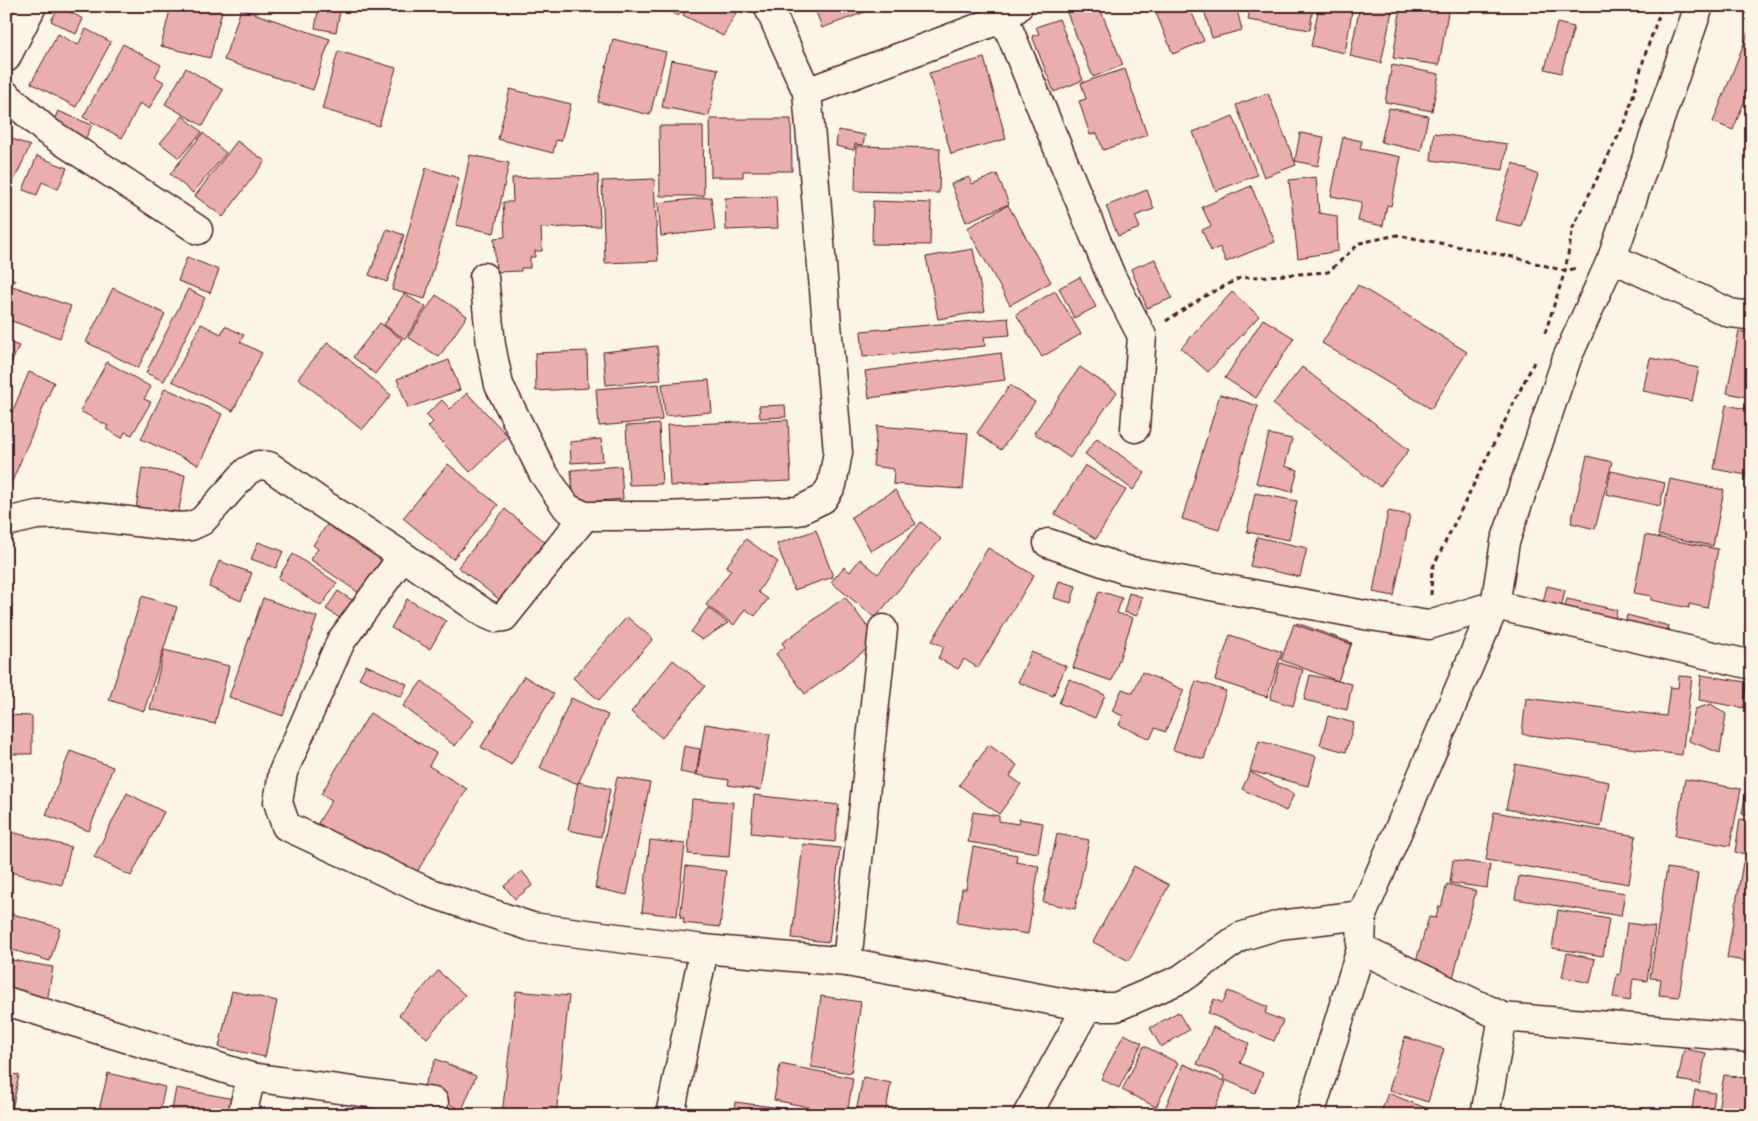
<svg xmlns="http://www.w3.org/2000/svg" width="1758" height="1121" viewBox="0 0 1758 1121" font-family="Mynerve,sans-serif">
<rect width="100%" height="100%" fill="#fcf5e5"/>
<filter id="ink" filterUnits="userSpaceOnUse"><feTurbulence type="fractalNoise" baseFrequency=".02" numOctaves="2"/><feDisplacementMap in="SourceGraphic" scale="10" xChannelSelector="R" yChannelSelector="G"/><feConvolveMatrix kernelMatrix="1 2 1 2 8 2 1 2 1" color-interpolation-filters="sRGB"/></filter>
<g filter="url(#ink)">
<!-- building -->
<g fill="#eaafac" stroke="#4a1f2b">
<polygon points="59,6 83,19 76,34 51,21"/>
<polygon points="171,6 205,6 222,11 210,58 161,46"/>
<polygon points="319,6 341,6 336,32 315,28"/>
<polygon points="662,6 684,6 678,16"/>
<polygon points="687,6 740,6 723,36 683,15"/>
<polygon points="814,6 881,6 822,28"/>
<polygon points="1070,6 1099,6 1123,65 1093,77 1065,8"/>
<polygon points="1153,6 1189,6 1204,41 1173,54"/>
<polygon points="1203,6 1236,6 1242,30 1212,38"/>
<polygon points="1250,6 1313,6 1310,30 1248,20"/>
<polygon points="1319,6 1353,6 1345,53 1311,46"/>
<polygon points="1360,6 1393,6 1381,63 1350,56"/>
<polygon points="1401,6 1449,6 1439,65 1393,58"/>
<polygon points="241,9 330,39 313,90 224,60"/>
<polygon points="1059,19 1083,80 1054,92 1032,36 1039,34 1036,27"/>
<polygon points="1557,23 1574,27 1561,73 1545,69"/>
<polygon points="1752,23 1752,82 1733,130 1713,122"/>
<polygon points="86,29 111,42 76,107 31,83 58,34 78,45"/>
<polygon points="613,39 666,52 650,115 598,102"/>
<polygon points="123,44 161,65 155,77 164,82 149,109 140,103 122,138 83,117"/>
<polygon points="338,51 396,68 379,126 322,109"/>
<polygon points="984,58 1006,139 951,154 929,73"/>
<polygon points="671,60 718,69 709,116 662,107"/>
<polygon points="1392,65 1439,74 1432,111 1385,102"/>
<polygon points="186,68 223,90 203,126 165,104"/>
<polygon points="1125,69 1147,135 1103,150 1097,133 1090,135 1079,101 1086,99 1081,83"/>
<polygon points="510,89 571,104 561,141 556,140 553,153 498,139"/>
<polygon points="1268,93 1296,165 1264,177 1236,105"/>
<polygon points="1389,108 1428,116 1421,151 1381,142"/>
<polygon points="58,111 92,125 82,146 55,125 56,121 54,120"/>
<polygon points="183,116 202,132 179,158 160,143"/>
<polygon points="1233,116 1257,175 1216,191 1193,132"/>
<polygon points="710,119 791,119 792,171 743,171 743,177 711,177"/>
<polygon points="659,126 703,126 704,196 660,196"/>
<polygon points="838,130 865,135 863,145 855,144 854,150 836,146"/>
<polygon points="203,133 226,153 193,193 170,174"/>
<polygon points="1300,133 1324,137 1318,166 1295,161"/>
<polygon points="1434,133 1507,144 1503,170 1431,160"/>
<polygon points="6,136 30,146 6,198"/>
<polygon points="1343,137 1362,141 1360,149 1401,157 1391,206 1387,205 1383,226 1358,221 1362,202 1331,196"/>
<polygon points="237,141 265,161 223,217 195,196"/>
<polygon points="856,146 940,148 939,193 855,191"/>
<polygon points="470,155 509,163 494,233 456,225"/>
<polygon points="37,156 67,168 58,189 42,182 37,195 23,190"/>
<polygon points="1513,163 1538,175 1521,226 1495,220"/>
<polygon points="426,168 459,178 425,299 392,290"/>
<polygon points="997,174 1009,204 966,222 951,184 969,177 972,184"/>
<polygon points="598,175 600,226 541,228 542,251 535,251 535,257 530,257 530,268 521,268 521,271 496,272 494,238 505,237 503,202 513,202 512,178"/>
<polygon points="1316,177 1319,213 1337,216 1338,251 1298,258 1289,180"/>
<polygon points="654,179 658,261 605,263 602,181"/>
<polygon points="1251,186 1275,242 1226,262 1220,247 1211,251 1202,230 1211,226 1202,207"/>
<polygon points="1147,190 1154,209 1135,216 1140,228 1118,236 1106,206"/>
<polygon points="776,196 778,228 726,230 725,198"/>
<polygon points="711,197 715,230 661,236 658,203"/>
<polygon points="873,201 931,203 930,245 872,244"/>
<polygon points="1008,205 1051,282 1010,305 967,228"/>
<polygon points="387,229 404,235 387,282 369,275"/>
<polygon points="973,249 985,311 938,319 926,257"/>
<polygon points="187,257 219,270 210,293 178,281"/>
<polygon points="1155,259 1172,298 1147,308 1131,269"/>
<polygon points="6,275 15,280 6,294"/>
<polygon points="1080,277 1096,307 1074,318 1059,288"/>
<polygon points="1358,285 1467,352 1431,409 1322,343"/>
<polygon points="12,286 71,306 60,338 6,319 6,302"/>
<polygon points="113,288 165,314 138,368 86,342"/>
<polygon points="188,289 205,298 164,381 146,373"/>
<polygon points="1055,291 1081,334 1042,357 1016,314"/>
<polygon points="1232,292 1259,316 1208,372 1181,348"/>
<polygon points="404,294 426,307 405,339 384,325"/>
<polygon points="436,295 467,316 439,357 408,337"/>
<polygon points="1008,318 1010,335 984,337 985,346 863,357 861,331"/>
<polygon points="1263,319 1294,338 1256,398 1225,378"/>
<polygon points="380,323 402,339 375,374 353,357"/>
<polygon points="201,324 221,334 225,326 244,335 240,342 262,353 233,411 172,381"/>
<polygon points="1739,331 1752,334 1752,398 1727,393"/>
<polygon points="6,341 19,346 6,375"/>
<polygon points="328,342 391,395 362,430 298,378"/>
<polygon points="657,346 661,380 606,385 603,352"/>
<polygon points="587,351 588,388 536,391 535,353"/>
<polygon points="1001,353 1005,380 869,398 865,371"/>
<polygon points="1650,358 1699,368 1692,401 1643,391"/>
<polygon points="449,360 460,390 408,408 397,379"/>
<polygon points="107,362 151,387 144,399 151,402 132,435 125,432 122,438 106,429 108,426 80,411"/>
<polygon points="1080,367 1117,392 1070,458 1034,433"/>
<polygon points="1302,367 1409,450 1380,487 1273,404"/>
<polygon points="29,372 54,382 8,491 6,490 6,427"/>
<polygon points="709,380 712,412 665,416 662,384"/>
<polygon points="659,384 662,420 599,426 596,389"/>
<polygon points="1010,385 1035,402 1001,450 977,433"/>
<polygon points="165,388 222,414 199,465 141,439"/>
<polygon points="467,393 508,436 470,472 428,427 433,422 426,415 442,400 450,409"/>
<polygon points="1220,394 1258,406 1219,530 1182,519"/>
<polygon points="785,405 786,417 760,418 759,406"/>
<polygon points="1726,405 1752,410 1752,476 1714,469"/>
<polygon points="788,420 791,481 670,486 667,425"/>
<polygon points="659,424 662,484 629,485 626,426"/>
<polygon points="877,426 968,433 963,489 893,484 894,469 873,466"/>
<polygon points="1269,434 1292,439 1285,466 1298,470 1292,492 1256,483"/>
<polygon points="1097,438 1145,473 1133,490 1085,454"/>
<polygon points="601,439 603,461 571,463 570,442"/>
<polygon points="1587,456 1612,462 1595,529 1571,523"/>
<polygon points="448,464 498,505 453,559 403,518"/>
<polygon points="1085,465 1126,490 1096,539 1055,514"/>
<polygon points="621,466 623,499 574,503 571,470"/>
<polygon points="142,468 185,475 178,515 136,509"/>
<polygon points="1611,471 1665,483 1660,506 1606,494"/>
<polygon points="1670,479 1724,490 1713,546 1658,535"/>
<polygon points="895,490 916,524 871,551 851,517"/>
<polygon points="1255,493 1297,501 1289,540 1247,532"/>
<polygon points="505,509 555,550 509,607 458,567"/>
<polygon points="1388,511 1410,515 1394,596 1373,592"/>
<polygon points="331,519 388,559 362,595 310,559 318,549 313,545"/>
<polygon points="921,522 941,539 875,618 831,582 844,567 850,572 860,559 878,574"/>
<polygon points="816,530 833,577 794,590 777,544"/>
<polygon points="1645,535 1718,549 1707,608 1689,604 1689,608 1651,600 1651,596 1634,593"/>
<polygon points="1257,537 1307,548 1300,577 1250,566"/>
<polygon points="746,539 778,562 758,592 768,599 755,616 745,609 734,625 706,605 731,570 726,567"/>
<polygon points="258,542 283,551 276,568 251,559"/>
<polygon points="988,548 1034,575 978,668 964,659 958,669 938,658 944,647 932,641"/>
<polygon points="293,554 337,583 321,606 278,578"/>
<polygon points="219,561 252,573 241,601 209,587"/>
<polygon points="1059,581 1076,586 1071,603 1054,598"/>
<polygon points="1547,586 1565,590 1559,618 1540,614"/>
<polygon points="338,591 361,606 349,624 326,609"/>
<polygon points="1099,591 1122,598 1117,613 1133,618 1112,681 1073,668"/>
<polygon points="1129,593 1142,597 1137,616 1124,612"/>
<polygon points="142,596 177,607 144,711 109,700"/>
<polygon points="845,597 878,641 805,694 776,654 785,647 782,643"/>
<polygon points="263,598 317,617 283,716 229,697"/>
<polygon points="407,599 446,621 430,649 391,628"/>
<polygon points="1567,599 1617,610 1612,633 1562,621"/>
<polygon points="708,608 728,623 702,640 691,632"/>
<polygon points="1627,615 1669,626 1665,645 1622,635"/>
<polygon points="627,617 653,639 599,700 573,678"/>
<polygon points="1297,623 1352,643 1338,680 1283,660"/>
<polygon points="1294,624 1351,644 1338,681 1281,660"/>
<polygon points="1230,635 1282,652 1267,697 1215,680"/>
<polygon points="164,650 229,666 215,724 150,709"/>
<polygon points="1031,652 1066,666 1053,696 1018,682"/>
<polygon points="673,660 705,686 662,738 631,712"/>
<polygon points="1280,663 1303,670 1293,706 1270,699"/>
<polygon points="366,665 407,684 401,697 359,678"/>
<polygon points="1142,672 1184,690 1165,732 1155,728 1150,739 1119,725 1123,716 1112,711 1122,689 1133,693"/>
<polygon points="1310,675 1352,684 1347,710 1304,700"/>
<polygon points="1701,675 1746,682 1744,708 1699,700"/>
<polygon points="524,676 554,694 511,765 481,747"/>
<polygon points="1679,676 1692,677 1682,755 1522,734 1526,698 1666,716 1670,687 1678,688"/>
<polygon points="1069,679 1105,695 1095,718 1059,703"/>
<polygon points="422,681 474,721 455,746 403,706"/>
<polygon points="1196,681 1226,691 1204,759 1173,750"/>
<polygon points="571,698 608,715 578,784 540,768"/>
<polygon points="1711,704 1726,714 1720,753 1689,741 1695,709"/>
<polygon points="370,713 436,753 429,766 467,789 412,880 318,823 332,800 321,794"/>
<polygon points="6,715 32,716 32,754 6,754"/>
<polygon points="1328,716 1354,723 1346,752 1320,745"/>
<polygon points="705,724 770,734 761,790 728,785 729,780 697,775"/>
<polygon points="1259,741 1316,756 1308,786 1250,771"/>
<polygon points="989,745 1017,765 1010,776 1021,784 999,814 959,785"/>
<polygon points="684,746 700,749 696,775 680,772"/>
<polygon points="70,751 113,767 89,831 46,815"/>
<polygon points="1515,764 1609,782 1601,827 1506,809"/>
<polygon points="1250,772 1294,794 1286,811 1242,789"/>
<polygon points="1749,772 1752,773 1752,816 1742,814"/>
<polygon points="617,777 650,783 627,895 595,888"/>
<polygon points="1685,779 1741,789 1730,846 1675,836"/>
<polygon points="578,782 610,789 601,837 568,830"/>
<polygon points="127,793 164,812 131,876 94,857"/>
<polygon points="754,795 839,805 835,842 751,833"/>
<polygon points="692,799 733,802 729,857 688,854"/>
<polygon points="973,812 999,816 999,821 1018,824 1019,819 1043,823 1038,853 968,842"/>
<polygon points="1494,812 1636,836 1629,884 1486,860"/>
<polygon points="1740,819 1752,821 1752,855 1735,852"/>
<polygon points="11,832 71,847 62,885 6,871 6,850"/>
<polygon points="1057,834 1089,840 1075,909 1043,902"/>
<polygon points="650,840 685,844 677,916 642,912"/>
<polygon points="803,844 840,848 829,942 792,938"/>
<polygon points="973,847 1017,855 1016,862 1039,866 1028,934 957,923 962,889 966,889"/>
<polygon points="1453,860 1490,865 1487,888 1450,883"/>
<polygon points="1743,862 1752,864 1752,949 1750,962 1727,958"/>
<polygon points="686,866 726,871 720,927 683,923 684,918 680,918"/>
<polygon points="1134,866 1169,885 1129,961 1093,942"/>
<polygon points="1667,868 1698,873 1679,997 1659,995 1661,979 1650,978"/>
<polygon points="522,871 533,885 515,899 504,886"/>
<polygon points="1519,876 1625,893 1621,916 1515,899"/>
<polygon points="1447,884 1476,891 1453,978 1414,968 1429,917 1436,918 1439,906 1441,907"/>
<polygon points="1558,910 1609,919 1603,956 1552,948"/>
<polygon points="6,912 60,928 50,961 6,948"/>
<polygon points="1627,923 1655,927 1647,981 1633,979 1630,1001 1613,998 1617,974 1620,975"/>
<polygon points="1567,953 1595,959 1590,983 1562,977"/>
<polygon points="6,959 53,967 47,1002 6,994"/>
<polygon points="438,971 465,995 427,1038 399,1015"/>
<polygon points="232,991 277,1001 265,1057 219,1047"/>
<polygon points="516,991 569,996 556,1115 502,1115"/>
<polygon points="1228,991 1268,1007 1265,1013 1283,1021 1274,1041 1208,1013 1214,999 1223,1003"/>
<polygon points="821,996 861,1002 851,1073 811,1067"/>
<polygon points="1178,1012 1189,1030 1161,1047 1150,1028"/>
<polygon points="1213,1027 1249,1043 1240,1063 1263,1073 1255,1093 1223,1079 1224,1076 1197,1064"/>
<polygon points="1124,1034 1142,1043 1119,1088 1101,1079"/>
<polygon points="1405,1037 1444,1049 1428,1102 1389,1090"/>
<polygon points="1144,1046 1178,1063 1156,1107 1122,1090"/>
<polygon points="1684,1049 1706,1053 1700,1084 1678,1080"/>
<polygon points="436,1059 476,1076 462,1110 421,1092"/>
<polygon points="780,1064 853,1078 847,1115 774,1100"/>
<polygon points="1183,1064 1226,1082 1212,1115 1178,1115 1165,1109"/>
<polygon points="6,1065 13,1066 12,1074 19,1075 11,1115 6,1115"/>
<polygon points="108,1073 165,1087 159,1115 120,1115 99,1110"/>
<polygon points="1724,1075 1752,1079 1752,1115 1717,1115"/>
<polygon points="863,1077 891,1083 885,1115 869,1115 856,1112"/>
<polygon points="176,1088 234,1099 231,1115 171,1115"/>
<polygon points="1695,1090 1715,1093 1712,1115 1691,1115"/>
<polygon points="1388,1093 1443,1115 1380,1115"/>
<polygon points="735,1102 834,1115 734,1115"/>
<polygon points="1109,1107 1129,1115 1106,1115"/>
</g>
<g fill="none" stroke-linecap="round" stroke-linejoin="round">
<!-- minor casing -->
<g stroke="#4a1f2b" stroke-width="31">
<g id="minor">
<polyline points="768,6 807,92 1004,18 1018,7"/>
<polyline points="1004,18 1111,276 1142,336 1135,428"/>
<polyline points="6,58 32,6"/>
<polyline points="6,95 47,131 198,230"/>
<polyline points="1612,258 1730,313 1752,316"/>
<polyline points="484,277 491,345 499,385 543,473 567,508 585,516 663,516 798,511 823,499 832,485 838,452 807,92"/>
<polyline points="6,522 37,515 69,514 179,527 191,526 202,521 247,471 258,465 269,466 323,504 403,556 484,613 495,618 504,617 585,516"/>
<polyline points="1048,543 1126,570 1370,616 1429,625 1495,605 1752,665"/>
<polyline points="403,556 341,641 283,772 278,802 286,826 428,892 532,927 704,949 847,962 1087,1007 1116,1007 1181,979 1240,937 1279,925 1362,915"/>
<polyline points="1361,949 1503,1017 1752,1038"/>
<polyline points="847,962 883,629"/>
<polyline points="6,1001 251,1077 434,1102"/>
<polyline points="242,1115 251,1077"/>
<polyline points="670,1115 704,949"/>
<polyline points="1027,1115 1087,1007"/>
<polyline points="1310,1115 1361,949 1362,915 1495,605 1505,542 1567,358 1612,258 1699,6"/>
<polyline points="1485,1115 1503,1017"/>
</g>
</g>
<!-- path -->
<g stroke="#4a1f2b" stroke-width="3" stroke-dasharray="5 4" stroke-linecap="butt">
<polyline points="1166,321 1205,296 1240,278 1328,272 1360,243 1397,235 1513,257 1565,271 1576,268"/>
<polyline points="1545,333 1565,271 1573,227 1626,120 1645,55 1662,6"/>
<polyline points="1431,595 1432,569 1534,362"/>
</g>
<!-- minor -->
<use href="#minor" stroke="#fcf5e5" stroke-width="28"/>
</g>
</g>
<!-- margin -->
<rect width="1758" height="1121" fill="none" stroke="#fcf5e5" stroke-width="25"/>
<rect x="12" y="12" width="1733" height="1096" fill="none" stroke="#4a1f2b" stroke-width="2" filter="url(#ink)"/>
</svg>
